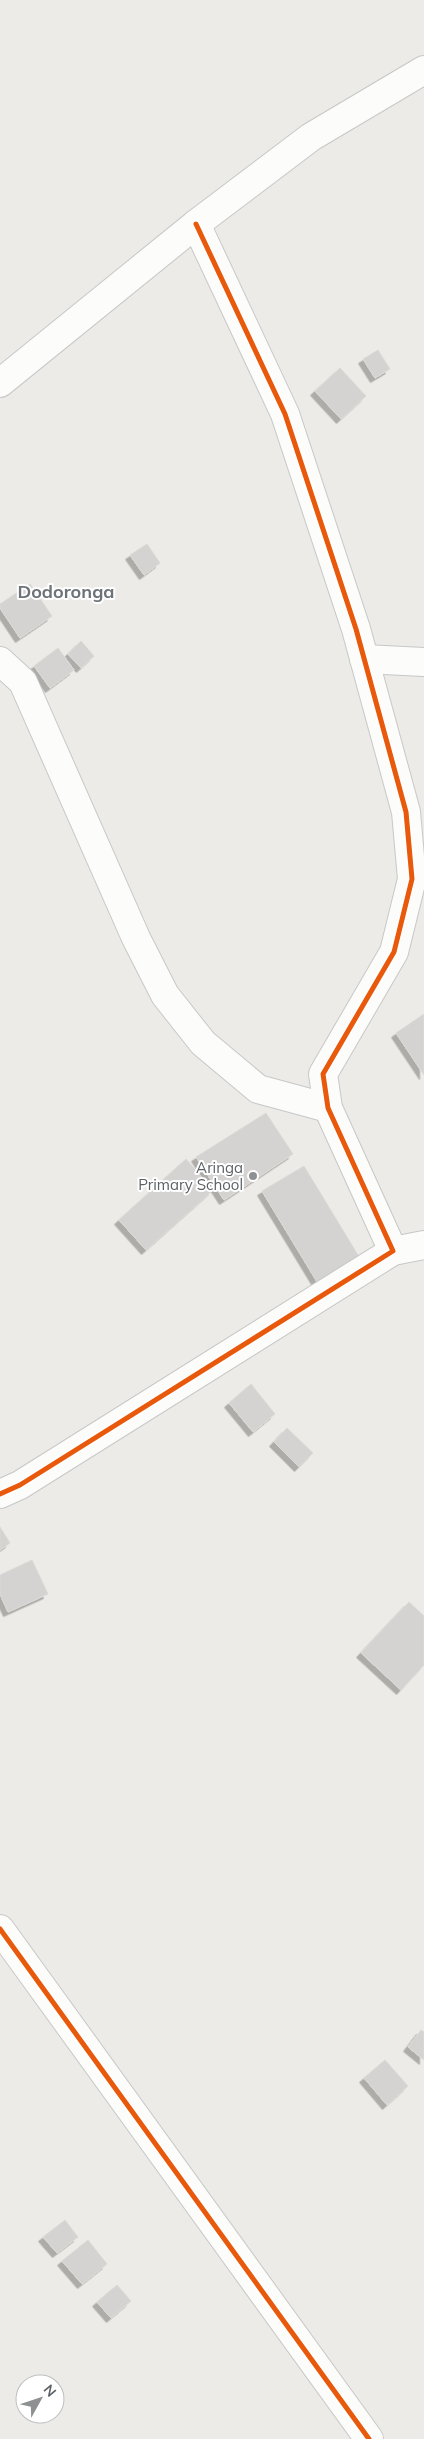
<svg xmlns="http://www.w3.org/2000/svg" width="424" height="2439" viewBox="0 0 424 2439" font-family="Mulish,sans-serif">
<defs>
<filter id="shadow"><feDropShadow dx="-4.5" dy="4.5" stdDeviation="0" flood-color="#0004"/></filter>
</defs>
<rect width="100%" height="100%" fill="#ecebe7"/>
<!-- building -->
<g fill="#d4d3d1" stroke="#dcdad6" filter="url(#shadow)">
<polygon points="378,350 390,369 375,378 363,359"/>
<polygon points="340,368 366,396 341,419 315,391"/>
<polygon points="147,544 160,563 144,575 130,555"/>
<polygon points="30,584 52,616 20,638 0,608 0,604"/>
<polygon points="81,641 94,656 81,668 68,654"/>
<polygon points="58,648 74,670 50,688 34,666"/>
<polygon points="424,1014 424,1075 396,1033"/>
<polygon points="266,1113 293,1154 224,1200 196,1157"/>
<polygon points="186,1159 213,1190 146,1250 119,1220"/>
<polygon points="304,1166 361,1260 319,1285 262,1191"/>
<polygon points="251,1384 275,1414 253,1432 229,1403"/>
<polygon points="287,1428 313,1453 299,1467 274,1442"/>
<polygon points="0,1527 10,1543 0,1550"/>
<polygon points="32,1560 48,1594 8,1612 0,1594 0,1575"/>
<polygon points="409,1602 424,1616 424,1665 401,1690 361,1653"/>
<polygon points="421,2030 424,2032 424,2060 408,2047"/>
<polygon points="385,2060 408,2086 387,2105 364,2078"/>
<polygon points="65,2220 78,2237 57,2253 43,2237"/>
<polygon points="88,2240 107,2264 82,2284 62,2261"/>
<polygon points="117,2285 131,2301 111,2318 97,2302"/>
</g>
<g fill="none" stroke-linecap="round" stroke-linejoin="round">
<!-- minor casing -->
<g stroke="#c7c8c7" stroke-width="30">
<g id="minor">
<polyline points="0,383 196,224 311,137 424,70"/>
<polyline points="364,659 424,662"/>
<polyline points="0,661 23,682 136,938 165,995 203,1043 258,1089 328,1108"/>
<polyline points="393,1251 424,1245"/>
<polyline points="0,1494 20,1485 393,1251 328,1108 323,1074 394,952 412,879 406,812 356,629 285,414 196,224"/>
<polyline points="0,1929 369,2439"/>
</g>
</g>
<!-- minor -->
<use href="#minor" stroke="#fcfcfb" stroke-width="28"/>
<!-- cycleway casing -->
<g stroke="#fff" stroke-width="8">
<g id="cycleway">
<polyline points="0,1494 20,1485 393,1251 328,1108 323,1074 394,952 412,879 406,812 356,629 285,414 196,224"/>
<polyline points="0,1929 369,2439"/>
</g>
</g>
<!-- cycleway -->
<use href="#cycleway" stroke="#e8590c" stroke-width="5"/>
</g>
<!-- markers -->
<circle fill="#8e9192" stroke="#fff" stroke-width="2" cx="253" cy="1176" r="5"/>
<g text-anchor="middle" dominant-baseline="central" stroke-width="4" stroke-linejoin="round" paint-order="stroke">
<!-- poi labels -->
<g font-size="15" fill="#5c6165" stroke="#fff" text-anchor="end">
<text x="243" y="1167">Aringa<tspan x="243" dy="17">Primary School</tspan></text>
</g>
<!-- quarter labels -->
<g font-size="18" font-weight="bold" fill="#6d7377" stroke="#fff">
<text x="66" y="591">Dodoronga</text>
</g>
</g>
<!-- north arrow -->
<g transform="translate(40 2399) rotate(50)"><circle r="24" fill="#ffffff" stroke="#bec0c1"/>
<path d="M0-4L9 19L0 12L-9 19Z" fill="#8e9192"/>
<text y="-8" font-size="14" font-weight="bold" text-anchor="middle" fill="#5c6165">N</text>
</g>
</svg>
